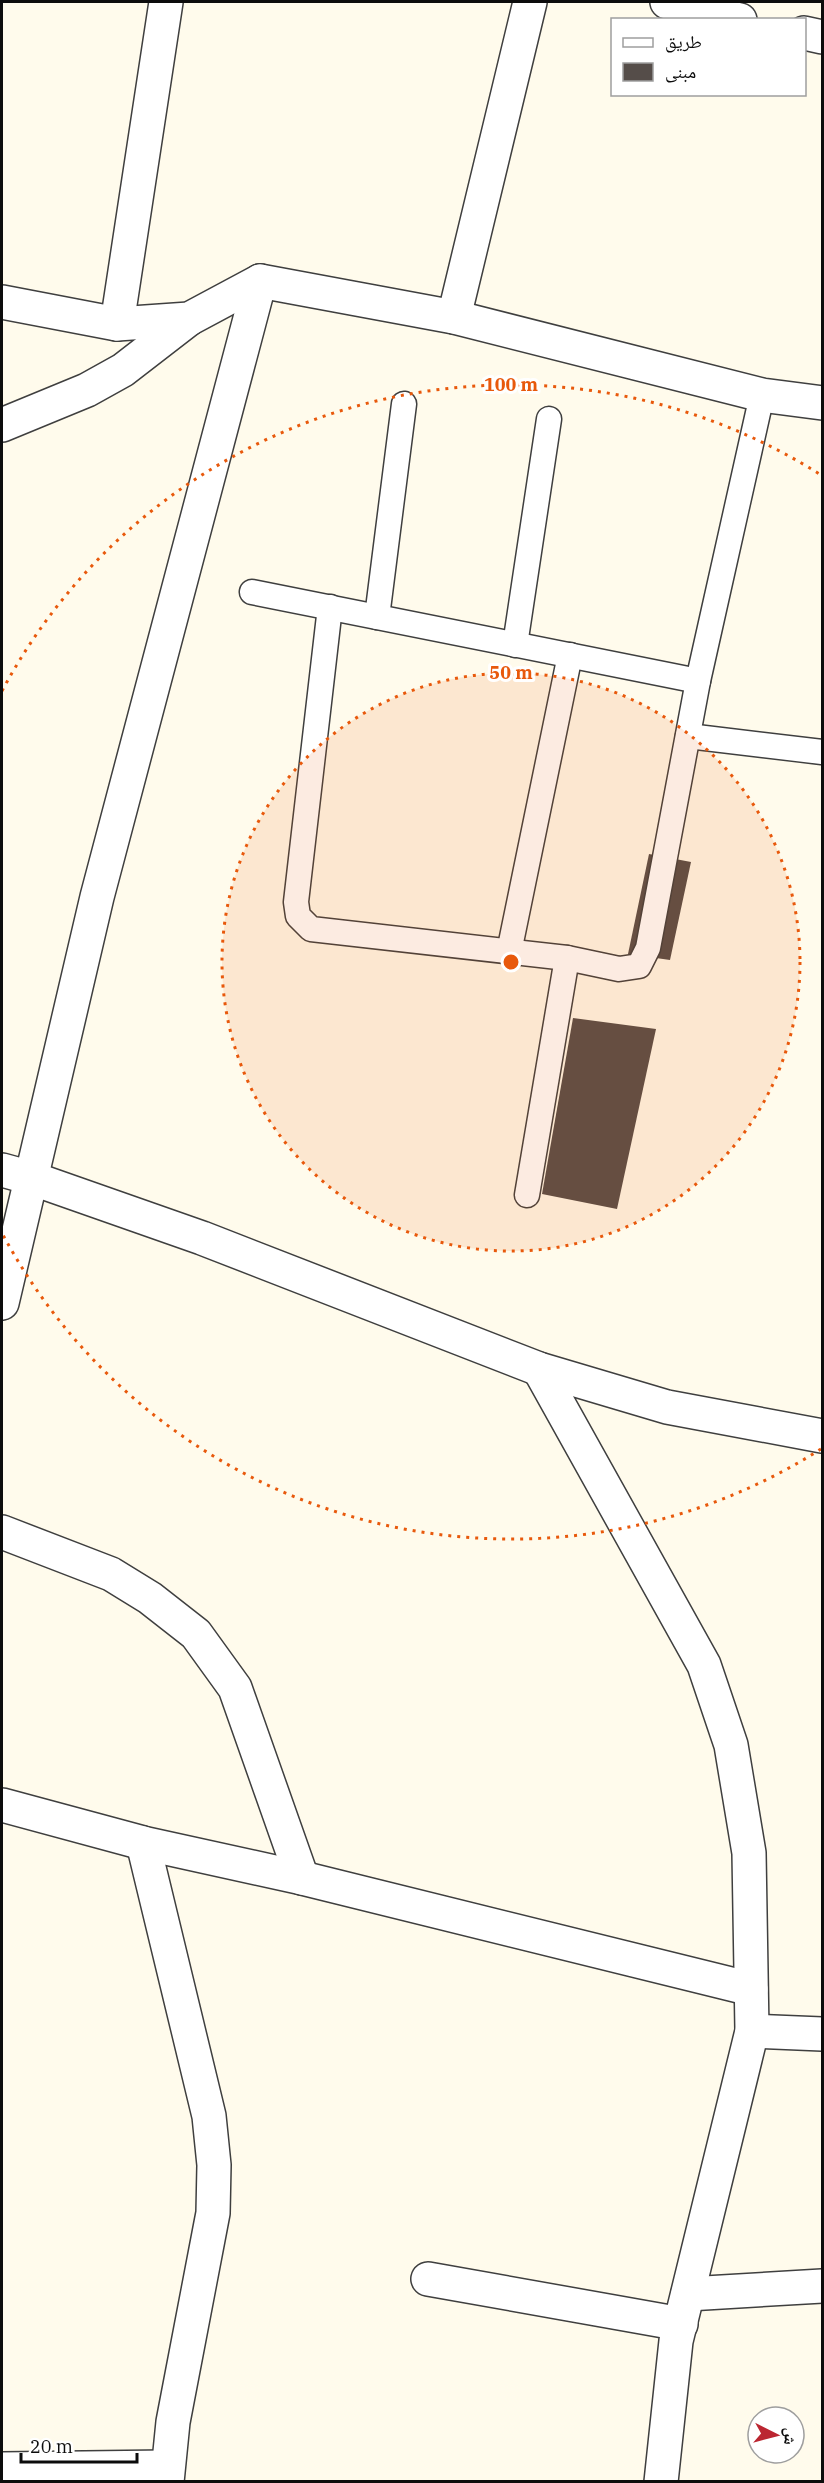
<svg xmlns="http://www.w3.org/2000/svg" width="824" height="2483" viewBox="0 0 824 2483" font-family="'IBM Plex Serif','Noto Naskh Arabic',serif">
<rect width="100%" height="100%" fill="#fffbec"/>
<!-- building -->
<g fill="#554d49">
<polygon points="649,854 691,862 670,960 628,954"/>
<polygon points="573,1018 656,1029 617,1209 542,1194"/>
</g>
<g fill="none" stroke-linecap="round" stroke-linejoin="round">
<!-- service casing -->
<g stroke="#3f3f3f" stroke-width="27">
<g id="service">
<polyline points="252,592 698,681"/>
<polyline points="330,607 296,902 298,916 311,929 567,958 619,969 639,966 648,948 698,681 762,395"/>
<polyline points="377,617 404,404"/>
<polyline points="515,645 549,419"/>
<polyline points="688,736 822,752"/>
<polyline points="509,952 570,655"/>
<polyline points="527,1195 567,958"/>
</g>
</g>
<!-- minor casing -->
<g stroke="#3f3f3f" stroke-width="36">
<g id="minor">
<polyline points="667,2 740,20"/>
<polyline points="804,33 822,37"/>
<polyline points="2,302 117,324 189,319 260,281 454,317 762,395 822,403"/>
<polyline points="454,317 530,2"/>
<polyline points="117,324 166,2"/>
<polyline points="2,425 87,390 123,370 189,319"/>
<polyline points="2,1170 31,1178 202,1238 539,1369 667,1407 822,1436"/>
<polyline points="2,1303 97,897 260,281"/>
<polyline points="539,1369 704,1665 731,1745 749,1853 752,2031 676,2341 661,2482"/>
<polyline points="2,1532 111,1574 150,1598 196,1634 235,1688 302,1878"/>
<polyline points="2,1805 143,1843 302,1878 751,1989"/>
<polyline points="143,1843 209,2116 214,2165 213,2213 173,2422 167,2482"/>
<polyline points="752,2031 822,2034"/>
<polyline points="428,2279 681,2324"/>
<polyline points="688,2294 822,2286"/>
<polyline points="2,2469 167,2467"/>
</g>
</g>
<!-- service -->
<use href="#service" stroke="#fff" stroke-width="24"/>
<!-- minor -->
<use href="#minor" stroke="#fff" stroke-width="33"/>
</g>
<!-- distance rings -->
<circle cx="511" cy="962" r="289" fill="#e8590c" fill-opacity=".12"/>
<g fill="none" stroke="#e8590c" stroke-width="3" stroke-dasharray="3 6">
<circle cx="511" cy="962" r="289"/>
<path d="M821 1449A577 577 0 0 1 2 1233M2 691A577 577 0 0 1 821 475"/>
</g>
<circle cx="511" cy="962" r="9" fill="#e8590c" stroke="#fff" stroke-width="3"/>
<g font-size="18" text-anchor="middle" font-weight="bold" fill="#e8590c" stroke="#fff" stroke-width="6" stroke-linejoin="round" paint-order="stroke">
<text x="511" y="391">100 m</text>
<text x="511" y="679">50 m</text>
</g>
<!-- border -->
<rect width="824" height="2483" fill="none" stroke="#0c0c0c" stroke-width="6"/>
<!-- legend -->
<rect x="611" y="18" width="195" height="78" fill="#ffffff" stroke="#9e9e9e" stroke-width="1.5"/>
<rect x="623" y="38" width="30" height="9" fill="#ffffff" stroke="#9e9e9e" stroke-width="1.5"/>
<text x="665" y="48" font-size="18" fill="#0c0c0c">طريق</text>
<rect x="623" y="63" width="30" height="18" fill="#554d49" stroke="#9e9e9e" stroke-width="1.5"/>
<text x="665" y="78" font-size="18" fill="#0c0c0c">مبنى</text>
<!-- north arrow -->
<g transform="translate(776 2435) rotate(96)"><circle r="28" fill="#ffffff" stroke="#9e9e9e" stroke-width="1.5"/>
<path d="M0-4.5L10 22L0 15L-10 22Z" fill="#bb2631"/>
<text y="-9" font-size="16" font-weight="bold" text-anchor="middle" fill="#0c0c0c">ش</text>
</g>
<!-- scale -->
<path d="M21 2453v9h116v-9" fill="none" stroke="#0c0c0c" stroke-width="3"/>
<text x="30" y="2453" font-size="18" fill="#0c0c0c" stroke="#ffffff" stroke-width="4.5" paint-order="stroke">20 m</text>
</svg>
